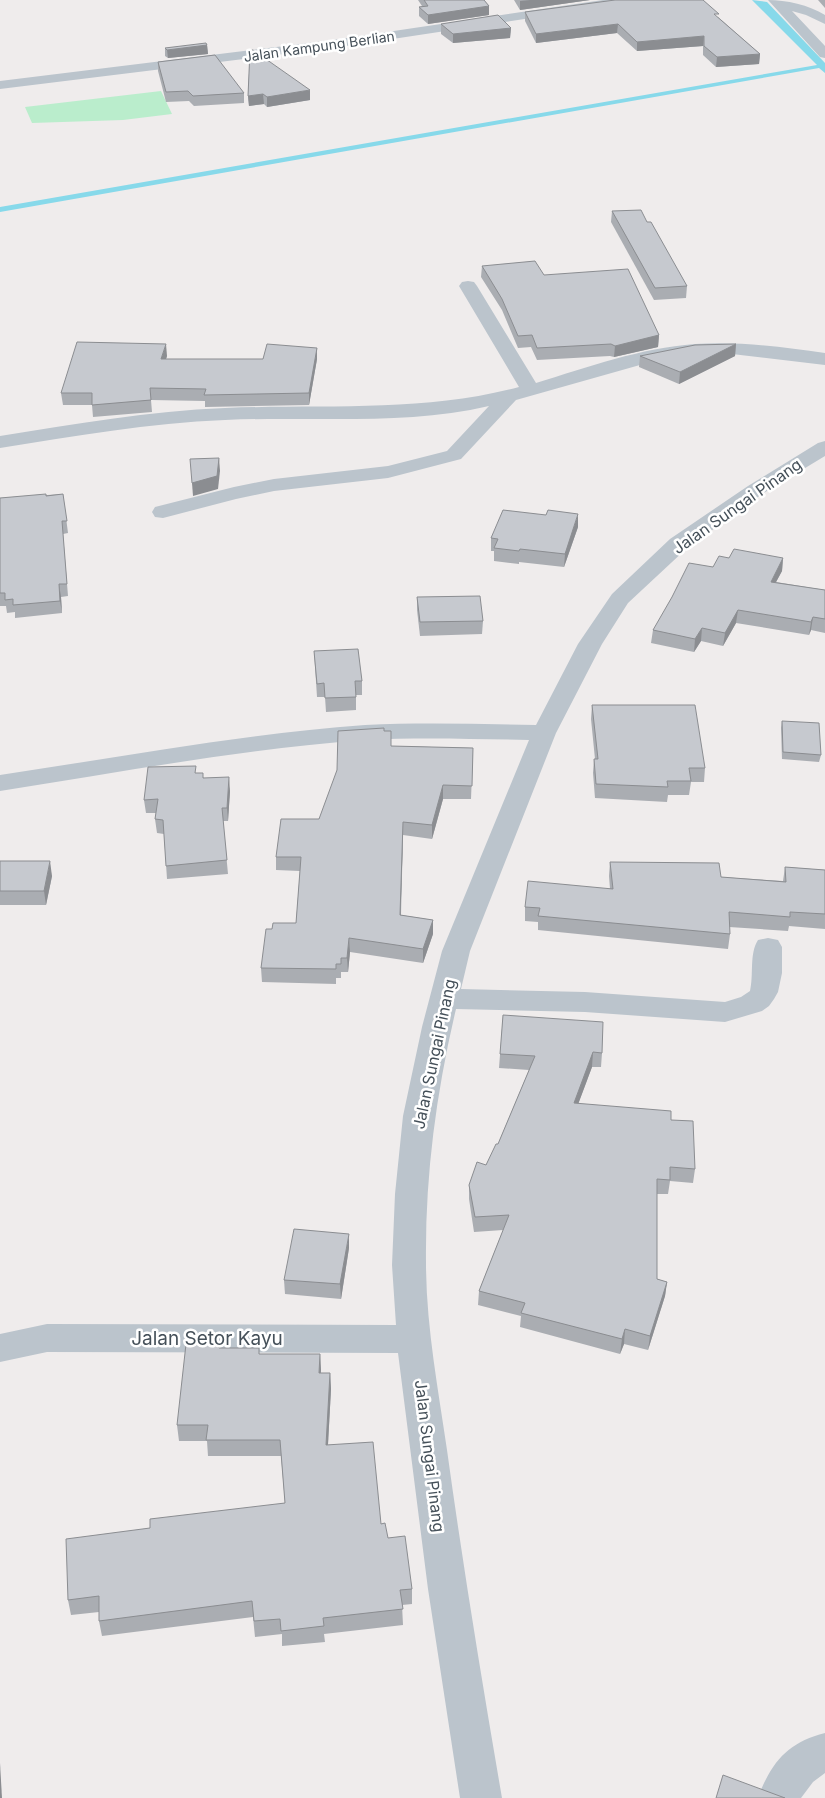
<svg xmlns="http://www.w3.org/2000/svg" width="825" height="1798" viewBox="0 0 825 1798" font-family="Inter,sans-serif">
<rect width="100%" height="100%" fill="#efecec"/>
<!-- green -->
<polygon fill="#baedcc" points="161,91 172,114 123,120 32,123 25,107"/>
<!-- water -->
<polygon fill="#87d9ea" points="752,0 767,2 825,63 825,73 819,68 0,212 0,207 817,65"/>
<g fill="none" stroke-linecap="round" stroke-linejoin="round">
<!-- minor -->
<g fill="#bbc4cc" fill-rule="evenodd">
<polygon points="603,0 644,0 638,4 564,13 333,48 0,89 0,81 333,40"/>
<path d="M 768,0 C 786,0 809,5 825,15 L 825,24 L 806,15 L 792,11 L 825,46 L 825,58 L 820,57 Z"/>
<path d="M 468,281 L 474,282 L 477,286 L 536,383 C 588,367 641,348 695,344 C 739,341 782,347 825,353 L 825,365 L 732,354 L 694,355 L 647,363 L 516,400 L 461,459 L 388,478 L 274,491 L 236,499 L 163,518 L 155,517 L 152,512 L 155,507 L 234,487 L 274,479 L 388,466 L 447,451 L 489,406 C 403,426 312,416 225,420 C 149,423 75,436 0,448 L 0,436 C 75,424 149,411 225,408 C 324,404 423,413 519,387 L 459,286 L 462,282 Z"/>
<path d="M 825,441 L 825,456 L 762,494 L 686,549 L 628,603 L 602,644 L 556,733 L 470,951 L 461,989 L 585,992 L 725,1002 L 741,997 L 750,991 C 754,975 749,954 758,940 L 768,938 L 778,940 L 782,947 L 782,973 L 778,992 L 774,999 L 769,1006 L 762,1011 L 725,1022 L 585,1012 L 456,1009 C 436,1093 425,1177 426,1263 C 426,1325 438,1388 447,1450 C 463,1566 482,1682 502,1798 L 460,1798 L 428,1589 L 398,1353 L 47,1352 L 0,1362 L 0,1334 L 47,1324 L 396,1325 L 392,1265 L 395,1194 L 403,1116 L 422,1027 L 442,951 L 529,740 C 474,739 420,737 365,740 C 243,749 121,772 0,791 L 0,775 C 121,757 242,734 365,725 C 422,722 479,724 536,725 L 578,644 L 612,594 L 670,539 L 748,486 L 818,443 Z"/>
<path d="M 825,1733 L 825,1773 L 813,1782 L 801,1798 L 763,1798 L 760,1792 C 774,1759 790,1742 825,1733 Z"/>
</g>
</g>
<!-- wall -->
<g fill="#aaadb2">
<polygon points="418,0 484,0 489,6 489,15 428,24 419,16 419,7 422,6"/>
<polygon points="514,0 590,0 520,10"/>
<polygon points="818,0 825,0 825,8"/>
<polygon points="525,12 718,17 760,54 759,64 716,67 703,55 703,46 637,51 617,33 536,43 525,21"/>
<polygon points="441,24 511,28 510,38 453,43 441,34"/>
<polygon points="207,45 208,54 168,58 165,56 165,48"/>
<polygon points="250,50 310,100 267,107 264,104 249,106 248,96"/>
<polygon points="158,62 244,93 244,103 194,106 189,101 166,102 158,71"/>
<polygon points="612,211 687,286 686,298 654,300 611,222"/>
<polygon points="482,266 544,275 659,335 658,347 614,357 610,356 537,360 531,347 518,348 502,310 481,277"/>
<polygon points="736,344 735,356 679,384 639,367 640,356"/>
<polygon points="317,348 317,359 309,405 205,407 205,401 151,400 152,412 93,417 92,405 63,405 61,393 167,356 166,359 263,359"/>
<polygon points="63,494 68,533 63,534 68,596 61,597 62,613 15,618 15,612 7,613 6,606 0,606 0,498"/>
<polygon points="578,527 564,567 519,562 519,564 494,561 494,551 491,551 491,538"/>
<polygon points="729,558 783,558 782,571 776,582 825,590 825,633 811,630 809,635 736,623 723,646 701,641 694,652 651,643 653,630 713,567"/>
<polygon points="417,597 483,621 482,634 420,636 417,610"/>
<polygon points="314,651 362,681 362,695 356,695 356,710 326,712 325,697 317,697"/>
<polygon points="592,705 705,768 704,782 691,782 689,795 668,795 667,802 595,798 593,773 594,759 595,759 591,719"/>
<polygon points="782,721 821,755 819,762 782,759 781,728"/>
<polygon points="384,731 391,746 473,748 471,799 443,799 432,839 403,835 401,915 433,920 433,934 423,963 350,952 348,972 341,972 341,978 336,978 336,984 262,982 261,968 272,929 296,923 300,871 276,870 276,857 319,819"/>
<polygon points="196,773 204,778 230,791 228,821 223,821 228,874 167,879 164,834 157,833 155,819 156,813 146,813 144,800"/>
<polygon points="0,861 52,876 46,905 0,905"/>
<polygon points="610,862 721,877 783,881 785,867 825,870 825,929 789,926 788,931 729,927 730,934 728,949 538,930 538,922 525,921 525,907 610,889 609,876"/>
<polygon points="503,1015 602,1053 601,1067 592,1067 578,1104 671,1120 695,1169 693,1183 670,1181 668,1194 657,1194 657,1279 667,1282 665,1296 648,1350 624,1344 620,1354 520,1327 521,1316 478,1305 479,1291 503,1230 474,1232 469,1199 469,1185 486,1165 498,1144 529,1070 499,1068"/>
<polygon points="349,1248 341,1299 285,1294 284,1280"/>
<polygon points="220,1348 260,1354 320,1354 321,1373 330,1373 331,1389 328,1445 381,1524 412,1589 412,1604 402,1605 403,1625 324,1634 325,1642 282,1646 282,1634 255,1637 253,1617 102,1636 99,1621 99,1612 71,1615 68,1600 150,1528 285,1503 281,1456 208,1456 207,1441 179,1441 177,1425"/>
</g>
<!-- shaded-wall -->
<g fill="#8b8d91">
<polygon points="530,0 590,0 520,10 520,1"/>
<polygon points="489,6 489,15 428,24 428,15"/>
<polygon points="618,24 617,33 536,43 536,34"/>
<polygon points="511,28 510,38 453,43 453,34"/>
<polygon points="704,36 703,46 637,51 637,42"/>
<polygon points="207,45 208,54 168,58 167,50"/>
<polygon points="760,54 759,64 716,67 717,57"/>
<polygon points="310,90 310,100 267,107 267,97"/>
<polygon points="263,94 264,104 249,106 248,96"/>
<polygon points="659,335 658,347 614,357 615,346"/>
<polygon points="166,344 167,356 162,371 161,359"/>
<polygon points="736,344 735,356 679,384 680,372"/>
<polygon points="317,348 317,359 309,405 309,393"/>
<polygon points="219,458 220,471 218,489 193,496 192,483"/>
<polygon points="578,514 578,527 564,567 565,554"/>
<polygon points="783,558 782,571 769,595 771,582"/>
<polygon points="59,584 61,597 62,613 60,601"/>
<polygon points="738,610 736,623 723,646 725,633"/>
<polygon points="813,617 811,630 809,635 811,622"/>
<polygon points="702,628 701,641 694,652 695,639"/>
<polygon points="229,777 230,791 228,821 227,808"/>
<polygon points="443,785 443,799 432,839 432,825"/>
<polygon points="403,822 403,835 400,929 400,915"/>
<polygon points="50,861 52,876 46,905 44,891"/>
<polygon points="433,920 433,934 423,963 423,949"/>
<polygon points="349,938 350,952 348,972 347,958"/>
<polygon points="593,1052 592,1067 573,1118 574,1103"/>
<polygon points="349,1234 349,1248 341,1299 340,1284"/>
<polygon points="667,1282 665,1296 648,1350 650,1336"/>
<polygon points="625,1329 624,1344 620,1354 622,1339"/>
<polygon points="320,1354 321,1370 319,1389 319,1373"/>
<polygon points="330,1373 331,1389 327,1461 326,1445"/>
<polygon points="0,1763 2,1798 0,1798"/>
</g>
<!-- building -->
<g fill="#c6c9cf" stroke="#8b8d91">
<polygon points="424,0 484,0 489,6 428,15 419,7 428,6"/>
<polygon points="615,0 703,0 719,14 714,14 760,54 717,57 704,46 704,36 637,42 618,24 536,34 525,12"/>
<polygon points="498,15 511,28 453,34 441,24"/>
<polygon points="206,43 207,45 167,50 165,48"/>
<polygon points="250,50 253,50 310,90 267,97 263,94 248,96"/>
<polygon points="215,55 244,93 193,96 188,91 166,92 158,62"/>
<polygon points="641,210 647,222 651,222 687,286 655,288 612,211"/>
<polygon points="535,261 544,275 628,269 659,335 615,346 611,344 537,348 532,335 518,336 502,299 482,266"/>
<polygon points="77,342 166,344 161,359 263,359 267,344 317,348 309,393 204,395 206,389 150,388 151,400 92,405 92,393 61,393"/>
<polygon points="736,344 680,372 640,356 695,345"/>
<polygon points="219,458 217,476 192,483 190,459"/>
<polygon points="46,494 46,496 63,494 67,521 62,521 67,584 59,584 60,601 13,605 13,599 5,600 5,593 0,593 0,498"/>
<polygon points="503,510 546,515 548,510 578,514 565,554 520,549 519,551 494,548 498,539 491,538"/>
<polygon points="734,549 783,558 771,582 825,590 825,619 813,617 811,622 738,610 725,633 702,628 695,639 653,630 672,597 689,563 713,567 719,556 729,558"/>
<polygon points="480,596 483,621 420,622 417,597"/>
<polygon points="358,649 362,681 355,681 356,697 325,698 324,683 317,684 314,651"/>
<polygon points="592,705 695,705 705,768 689,768 691,781 667,781 668,787 596,784 594,759 598,759"/>
<polygon points="782,721 819,723 821,755 783,752"/>
<polygon points="384,728 384,731 391,731 391,746 473,748 472,786 443,785 432,825 403,822 400,915 433,920 423,949 349,938 347,958 341,958 341,964 336,964 336,969 261,968 266,929 272,929 273,923 296,923 301,857 276,857 281,819 319,819 337,770 338,731"/>
<polygon points="196,766 195,773 203,773 203,778 229,777 227,808 222,808 227,860 166,866 163,820 155,819 158,799 144,800 148,767"/>
<polygon points="0,861 50,861 44,891 0,891"/>
<polygon points="610,862 719,863 721,877 786,882 785,867 825,870 825,914 790,912 790,917 729,912 730,934 538,916 540,908 525,907 528,881 613,889"/>
<polygon points="503,1015 603,1022 602,1053 593,1052 574,1103 671,1111 671,1120 693,1121 695,1169 670,1167 670,1180 657,1179 657,1279 667,1282 650,1336 625,1329 622,1339 521,1313 525,1303 479,1291 509,1215 475,1217 469,1185 477,1162 486,1165 496,1144 498,1144 535,1056 500,1054"/>
<polygon points="294,1229 349,1234 340,1284 284,1280"/>
<polygon points="186,1344 219,1344 219,1348 259,1348 259,1354 320,1354 319,1373 330,1373 326,1445 373,1442 381,1524 385,1523 388,1538 405,1536 412,1589 400,1590 403,1609 323,1618 324,1626 281,1631 280,1619 254,1621 252,1601 99,1621 99,1596 68,1600 66,1539 150,1528 150,1519 285,1503 280,1440 206,1440 208,1425 177,1425"/>
<polygon points="723,1775 785,1798 716,1798"/>
</g>
<g text-anchor="middle" dominant-baseline="central" stroke-width="5" stroke-linejoin="round" paint-order="stroke">
<!-- far-street labels -->
<g font-size="14" fill="#455059" stroke="#fff">
<text transform="translate(319 46) rotate(-8)">Jalan Kampung Berlian</text>
</g>
<!-- street labels -->
<g font-size="16" fill="#455059" stroke="#fff">
<text transform="translate(737 506) rotate(-35)">Jalan Sungai Pinang</text>
<text transform="translate(434 1054) rotate(-78)">Jalan Sungai Pinang</text>
<text transform="translate(430 1456) rotate(83)">Jalan Sungai Pinang</text>
</g>
<!-- near-street labels -->
<g font-size="19" fill="#455059" stroke="#fff">
<text x="207" y="1338">Jalan Setor Kayu</text>
</g>
</g>
</svg>
